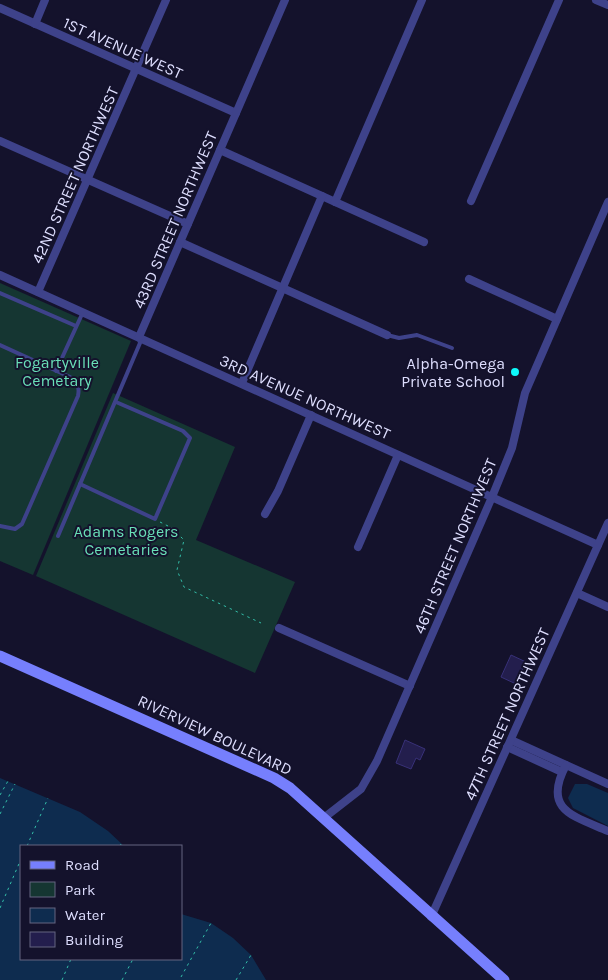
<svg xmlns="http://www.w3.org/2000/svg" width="608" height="980" viewBox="0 0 608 980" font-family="Karla,sans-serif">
<rect width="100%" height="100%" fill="#14122c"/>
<!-- green -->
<g fill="#153632">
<polygon points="0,283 131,341 33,575 0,561"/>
<polygon points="113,393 235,447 196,540 295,582 255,673 36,576"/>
</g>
<!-- water -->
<g fill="#0e2c4f">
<polygon points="0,778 80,812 108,831 124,846 21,846 21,959 181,959 181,914 211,923 233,938 251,955 266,980 0,980"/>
<polygon points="575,784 587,784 608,793 608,826 573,808 568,798"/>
</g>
<!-- building -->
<g fill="#231e4d" stroke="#383178">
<polygon points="511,655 526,662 516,684 501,677"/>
<polygon points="405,740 425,749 420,760 416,758 411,769 396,763"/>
</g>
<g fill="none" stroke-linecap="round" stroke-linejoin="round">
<!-- path -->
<g stroke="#33bda8" stroke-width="1" stroke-dasharray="2.5 4" stroke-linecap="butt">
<polyline points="160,522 172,528 184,540 177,570 184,587 261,623"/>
<polyline points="0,795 8,781"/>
<polyline points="0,814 15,784"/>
<polyline points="27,846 48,798"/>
<polyline points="120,846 121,844"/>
<polyline points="0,908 21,859"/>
<polyline points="181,977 211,923"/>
<polyline points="62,980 71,959"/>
<polyline points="122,980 133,959"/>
<polyline points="236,980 251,955"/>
</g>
<!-- lane -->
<g stroke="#3e428a" stroke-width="4">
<polyline points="0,293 76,326"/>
<polyline points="387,335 399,338 417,335 452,348"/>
<path d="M 0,345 L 70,377 C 77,383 80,386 78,396 L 22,524 L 15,529 L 0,526"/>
<polyline points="56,371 83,312"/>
<polyline points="80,484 155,519 190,438 183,431 116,402"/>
<polyline points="58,536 140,343 139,339"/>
</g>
<!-- street -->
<g stroke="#3e428a" stroke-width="8">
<polyline points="596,0 608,5"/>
<polyline points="0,8 236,113"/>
<polyline points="35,24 45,0"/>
<polyline points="0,141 188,224"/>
<polyline points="220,150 424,242"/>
<polyline points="471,201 559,0"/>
<polyline points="335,202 422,0"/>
<polyline points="180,242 387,335"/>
<polyline points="0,275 598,545"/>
<polyline points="469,279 557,319"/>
<polyline points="38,292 166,0"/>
<polyline points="139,337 285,0"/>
<polyline points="242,383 322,196"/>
<polyline points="265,514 278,491 311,415"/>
<polyline points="358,547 398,455"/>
<polyline points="577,593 608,607"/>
<polyline points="279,628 410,686"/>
<polyline points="511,740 608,784"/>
<polyline points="507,747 562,772"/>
<path d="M 566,765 C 542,810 573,816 608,831"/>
<polyline points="325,817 361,789 377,761 492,497 512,448 525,393 608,202"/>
<polyline points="431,917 608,523"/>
</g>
<!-- secondary -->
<polyline stroke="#767ffd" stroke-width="11" points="0,656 274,778 290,788 504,980"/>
</g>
<!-- markers -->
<circle fill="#0df9fb" stroke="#14122c" stroke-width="2" cx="515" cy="372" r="5"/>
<g text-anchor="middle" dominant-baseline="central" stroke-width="4" stroke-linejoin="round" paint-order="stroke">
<!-- street labels -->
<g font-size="16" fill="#dedefe" stroke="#14122c">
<text transform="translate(123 48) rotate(24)">1ST AVENUE WEST</text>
<text transform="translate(75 175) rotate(-66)">42ND STREET NORTHWEST</text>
<text transform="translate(175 220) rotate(-67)">43RD STREET NORTHWEST</text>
<text transform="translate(305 397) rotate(24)">3RD AVENUE NORTHWEST</text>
<text transform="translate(455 546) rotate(-67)">46TH STREET NORTHWEST</text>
<text transform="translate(507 714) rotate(-66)">47TH STREET NORTHWEST</text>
<text transform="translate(215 735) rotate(25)">RIVERVIEW BOULEVARD</text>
</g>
<!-- park labels -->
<g font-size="16" fill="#69dfb7" stroke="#14122c">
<text x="57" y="362">Fogartyville<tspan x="57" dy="18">Cemetary</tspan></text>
<text x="126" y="531">Adams Rogers<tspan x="126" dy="18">Cemetaries</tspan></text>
</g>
<!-- poi labels -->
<g font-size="16" fill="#dedefe" stroke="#14122c" text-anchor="end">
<text x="505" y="363">Alpha-Omega<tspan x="505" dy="18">Private School</tspan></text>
</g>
</g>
<!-- legend -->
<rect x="20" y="845" width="162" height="115" fill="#14122c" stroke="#656480"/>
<rect x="30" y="861" width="25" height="8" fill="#767ffd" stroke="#656480"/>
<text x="65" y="870" font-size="15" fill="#dedefe">Road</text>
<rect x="30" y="882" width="25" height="15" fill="#153632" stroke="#656480"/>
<text x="65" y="895" font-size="15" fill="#dedefe">Park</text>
<rect x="30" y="908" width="25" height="15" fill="#0e2c4f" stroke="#656480"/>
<text x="65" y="920" font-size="15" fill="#dedefe">Water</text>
<rect x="30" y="932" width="25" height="15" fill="#231e4d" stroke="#656480"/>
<text x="65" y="945" font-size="15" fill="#dedefe">Building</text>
</svg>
